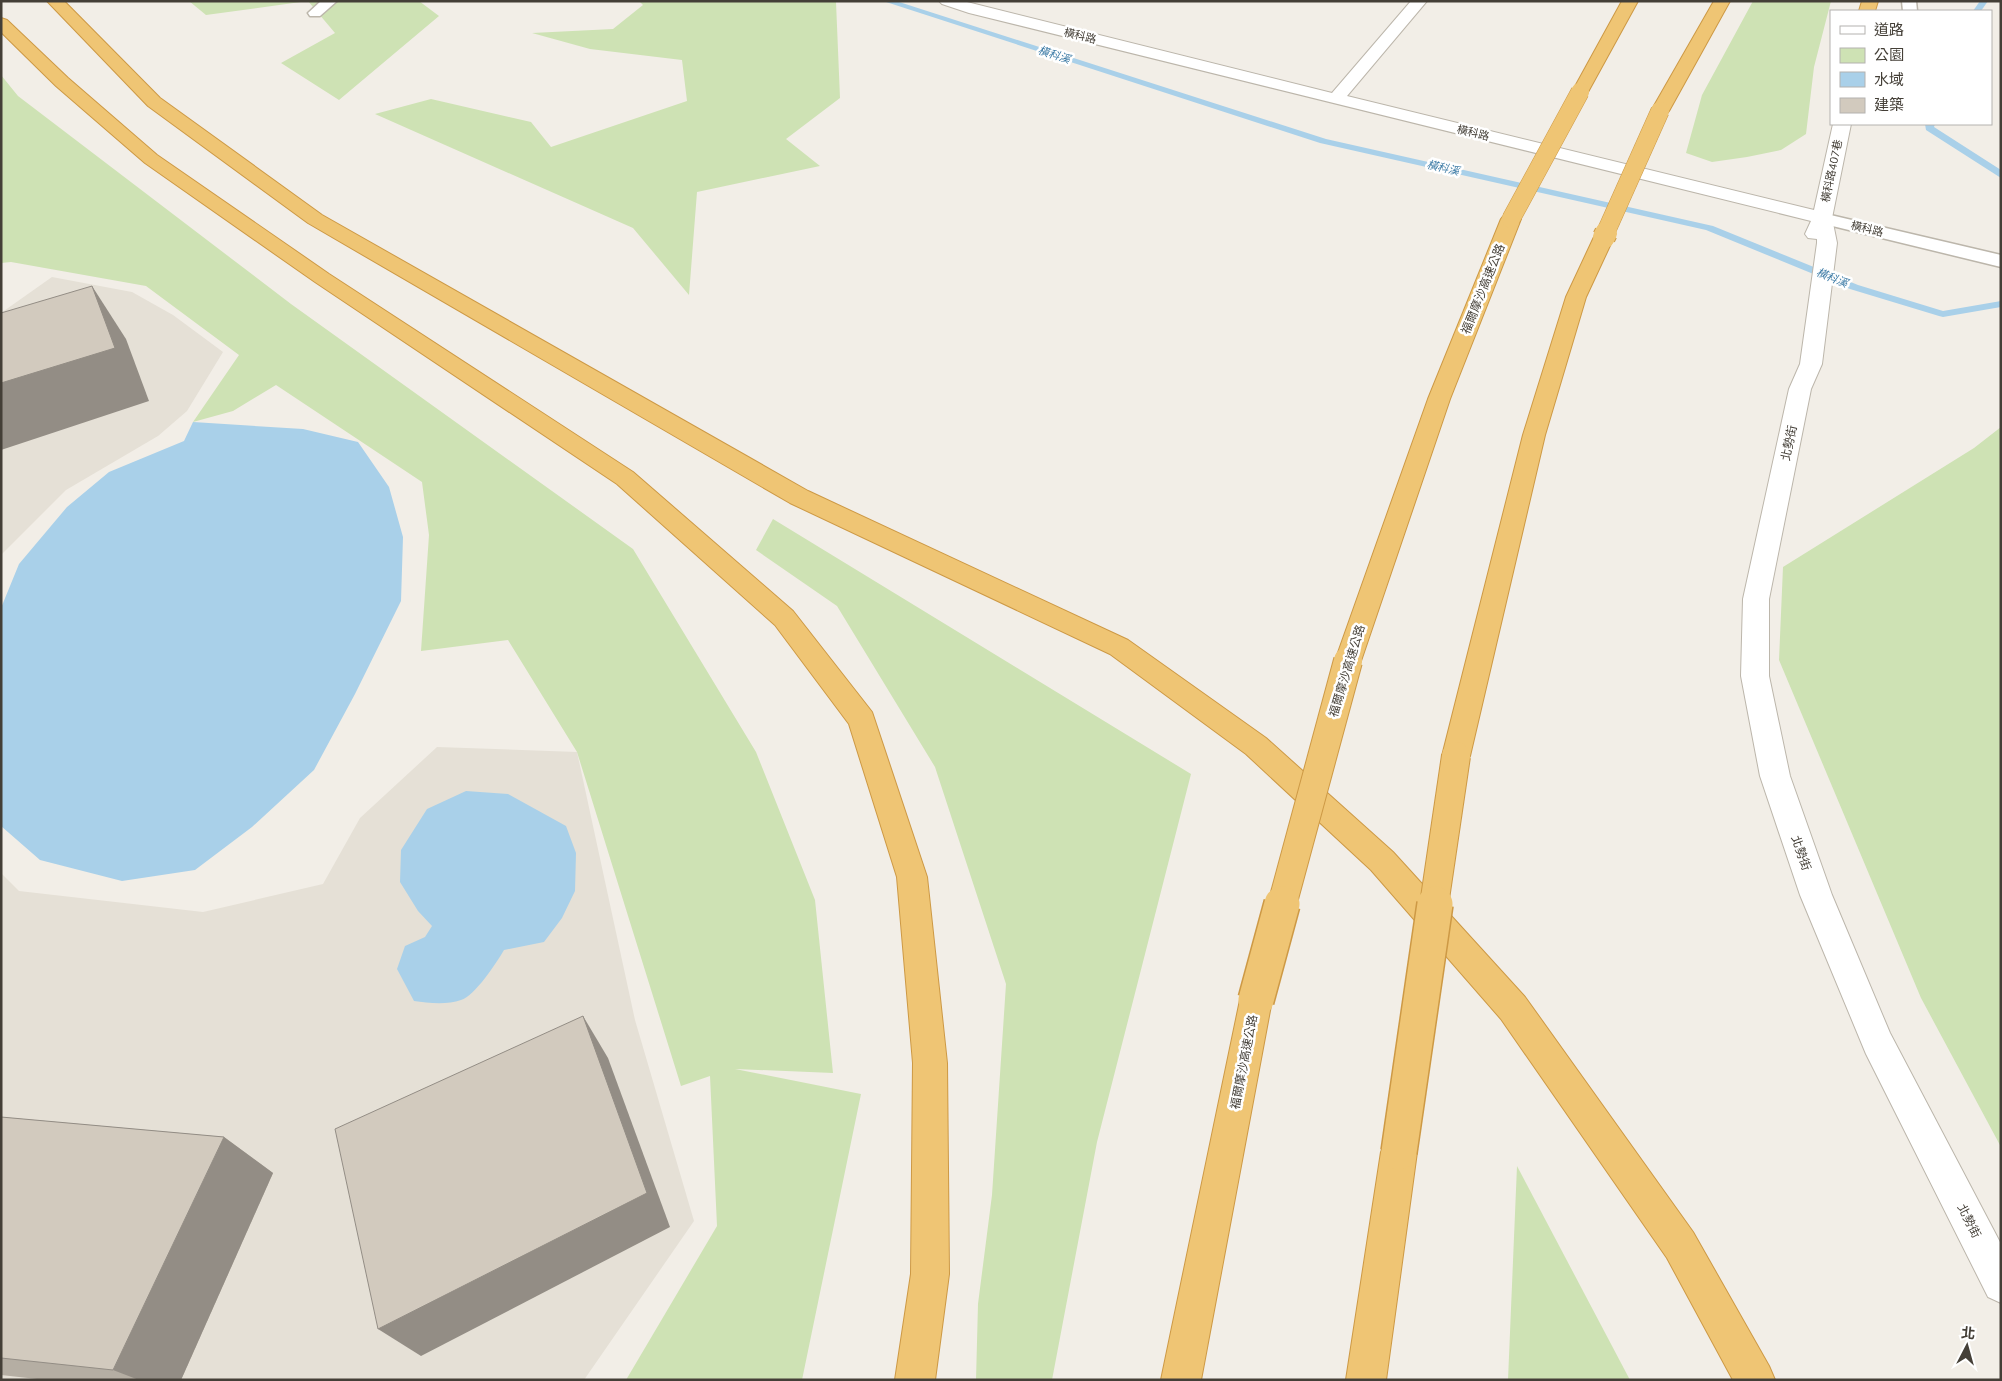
<svg xmlns="http://www.w3.org/2000/svg" width="2002" height="1381" viewBox="0 0 2002 1381" font-family="'Nunito Sans','Noto Sans TC',sans-serif">
<rect width="100%" height="100%" fill="#f2eee7"/>
<!-- residential -->
<g fill="#e5e0d6">
<polygon points="52,277 132,292 173,315 223,352 187,411 158,436 66,490 1,555 1,313"/>
<polygon points="437,747 577,752 635,1020 694,1221 584,1380 1,1380 1,873 19,891 203,912 323,884 360,818"/>
</g>
<!-- green -->
<g fill="#cee2b4">
<polygon points="189,1 419,1 439,16 339,100 281,63 335,33 308,1 206,15"/>
<polygon points="639,1 836,2 840,98 786,139 820,166 697,192 689,295 633,228 375,114 431,99 531,122 551,147 687,101 682,60 590,49 532,33 613,29 643,5"/>
<polygon points="1753,1 1831,1 1814,67 1806,134 1781,150 1747,157 1712,162 1686,153 1702,95"/>
<polygon points="1,75 18,96 291,304 633,549 756,752 815,900 833,1073 735,1069 861,1094 802,1380 626,1380 717,1226 710,1076 681,1086 577,752 508,640 421,651 429,535 422,482 276,385 233,411 193,422 239,355 146,286 11,262 1,263"/>
<polygon points="2001,427 2001,1147 1921,998 1779,660 1783,567 1974,448"/>
<polygon points="773,519 1191,774 1097,1142 1052,1380 976,1380 978,1304 992,1195 1006,984 935,767 837,606 756,550"/>
<polygon points="1517,1166 1630,1380 1508,1380"/>
</g>
<!-- water -->
<g fill="#a9d0e9">
<polygon points="193,422 303,429 358,442 389,487 403,537 401,601 355,694 314,770 252,827 195,870 122,881 40,860 1,826 1,608 19,564 67,507 109,472 184,441"/>
<path d="M 466,791 L 508,794 L 566,826 L 576,853 L 575,891 L 562,918 L 544,942 L 504,950 C 497,962 475,996 461,1000 C 447,1005 428,1003 414,1001 L 397,969 L 405,946 L 425,937 L 432,926 L 418,911 L 400,882 L 401,850 L 427,809 Z"/>
</g>
<g fill="none" stroke-linecap="round" stroke-linejoin="round">
<!-- stream -->
<g fill="#a9d0e9" fill-rule="evenodd">
<polygon points="883,1 896,1 1326,139 1713,226 1858,285 1943,311 2001,301 2001,307 1943,317 1939,316 1850,289 1706,230 1320,143"/>
<polygon points="1980,1 1988,1 1981,11 1973,11"/>
<polygon points="1925,124 1935,124 1934,127 2001,170 2001,178 1926,130"/>
</g>
<!-- lane casing -->
<g stroke="#bcb6ab" stroke-width="3">
<g id="lane">
<polygon points="321,1 337,1 320,16 310,16 308,13"/>
<polygon points="1902,1 1916,1 1917,11 1903,11"/>
<polygon points="1822,213 2001,255 2001,267 1816,222 1813,218 1816,214"/>
</g>
</g>
<!-- street casing -->
<g stroke="#bcb6ab" stroke-width="2">
<polygon id="street" points="939,1 963,1 1332,93 1411,1 1427,1 1347,96 1814,210 1833,124 1851,124 1832,218 1837,243 1822,364 1811,389 1769,599 1769,676 1790,776 1832,895 1890,1033 2001,1244 2001,1303 1988,1297 1866,1054 1800,895 1760,776 1741,676 1743,599 1789,389 1800,364 1817,243 1817,239 1808,238 1805,234 1811,221 969,13 942,4"/>
</g>
<!-- highway casing -->
<g stroke="#cd9945" stroke-width="2">
<g id="highway">
<polygon points="47,1 64,1 160,98 322,215 808,491 1128,640 1266,738 1393,852 1525,997 1693,1232 1769,1366 1775,1380 1733,1380 1667,1258 1501,1019 1371,870 1246,754 1110,654 790,503 308,223 148,106"/>
<polygon points="1622,1 1638,1 1588,92 1586,96 1574,96 1572,92"/>
<polygon points="1714,1 1730,1 1669,111 1666,115 1660,116 1654,115 1651,111"/>
<polygon points="1862,1 1878,1 1875,11 1859,11"/>
<polygon points="1,18 7,20 68,78 157,155 329,274 633,472 793,611 872,712 927,877 947,1063 949,1274 935,1380 895,1380 911,1274 913,1063 897,877 849,724 775,625 617,484 315,282 145,163 56,86 1,32"/>
<polygon points="1511,213 1518,215 1521,219 1450,399 1361,661 1358,668 1348,671 1338,668 1335,661 1428,399 1501,219 1504,215"/>
<polygon points="1604,231 1611,233 1614,237 1586,297 1545,435 1470,756 1466,764 1456,768 1446,764 1442,756 1523,435 1566,297 1594,237 1597,233"/>
<polygon points="1256,985 1268,989 1272,1000 1201,1380 1161,1380 1240,1000 1244,989"/>
<polygon points="1399,1134 1412,1139 1417,1152 1386,1380 1346,1380 1381,1152 1386,1139"/>
</g>
</g>
<!-- lane -->
<use href="#lane" fill="#fff" fill-rule="evenodd"/>
<!-- street -->
<use href="#street" fill="#fff" fill-rule="evenodd"/>
<!-- highway -->
<use href="#highway" fill="#efc574" fill-rule="evenodd"/>
<!-- highway-bridge-far3 casing -->
<g stroke="#cd9945" stroke-width="19" stroke-linecap="butt">
<g id="highway-bridge-far3">
<polyline points="1511,219 1580,92"/>
<polyline points="1605,234 1660,111"/>
</g>
</g>
<!-- highway-bridge-far2 casing -->
<g stroke="#cd9945" stroke-width="24" stroke-linecap="butt">
<polyline id="highway-bridge-far2" points="1604,237 1606,233"/>
</g>
<!-- highway-bridge-far1 casing -->
<g stroke="#cd9945" stroke-width="30" stroke-linecap="butt">
<g id="highway-bridge-far1">
<polyline points="1282,905 1348,661"/>
<polyline points="1434,905 1456,756"/>
</g>
</g>
<!-- highway-bridge casing -->
<g stroke="#cd9945" stroke-width="38" stroke-linecap="butt">
<g id="highway-bridge">
<polyline points="1256,1000 1282,904"/>
<polyline points="1399,1152 1435,904"/>
</g>
</g>
<!-- highway-bridge-far3 -->
<use href="#highway-bridge-far3" stroke="#efc574" stroke-width="18"/>
<!-- highway-bridge-far2 -->
<use href="#highway-bridge-far2" stroke="#efc574" stroke-width="22"/>
<!-- highway-bridge-far1 -->
<use href="#highway-bridge-far1" stroke="#efc574" stroke-width="28"/>
<!-- highway-bridge -->
<use href="#highway-bridge" stroke="#efc574" stroke-width="35"/>
</g>
<!-- wall -->
<polygon fill="#b5aea3" points="1,1117 224,1137 273,1173 181,1380 46,1380 1,1375"/>
<!-- shaded-wall -->
<g fill="#938d85">
<polygon points="92,286 126,339 149,401 1,450 1,383"/>
<polygon points="583,1016 608,1058 670,1227 421,1356 378,1329"/>
<polygon points="224,1137 273,1173 181,1380 139,1380 113,1370"/>
</g>
<!-- building -->
<g fill="#d2cabe" stroke="#938d85">
<polygon points="92,286 115,348 1,383 1,313"/>
<polygon points="583,1016 647,1193 378,1329 335,1129"/>
<polygon points="1,1117 224,1137 113,1370 1,1358"/>
</g>
<g text-anchor="middle" dominant-baseline="central" stroke-width="5" stroke-linejoin="round" paint-order="stroke">
<!-- far-street labels -->
<g font-size="11" fill="#443f37" stroke="#fff">
<text transform="translate(1080 36) rotate(14)">橫科路</text>
<text transform="translate(1473 133) rotate(14)">橫科路</text>
<text transform="translate(1832 171) rotate(-78)">橫科路407巷</text>
<text transform="translate(1867 229) rotate(14)">橫科路</text>
</g>
<!-- far-water labels -->
<g font-size="11" font-style="italic" fill="#3b7aa5" stroke="#fff">
<text transform="translate(1054 55) rotate(18)">橫科溪</text>
<text transform="translate(1443 168) rotate(13)">橫科溪</text>
<text transform="translate(1832 278) rotate(22)">橫科溪</text>
</g>
<!-- street labels -->
<g font-size="12" fill="#443f37" stroke="#fff">
<text transform="translate(1483 289) rotate(-68)">福爾摩沙高速公路</text>
<text transform="translate(1789 443) rotate(-78)">北勢街</text>
<text transform="translate(1347 671) rotate(-73)">福爾摩沙高速公路</text>
<text transform="translate(1801 853) rotate(71)">北勢街</text>
<text transform="translate(1244 1062) rotate(-79)">福爾摩沙高速公路</text>
<text transform="translate(1969 1221) rotate(63)">北勢街</text>
</g>
</g>
<!-- border -->
<rect width="2002" height="1381" fill="none" stroke="#443f37" stroke-width="5"/>
<!-- legend -->
<rect x="1830" y="10" width="162" height="115" fill="#ffffff" stroke="#b4b2af"/>
<rect x="1840" y="26" width="25" height="8" fill="#ffffff" stroke="#b4b2af"/>
<text x="1874" y="35" font-size="15" fill="#443f37">道路</text>
<rect x="1840" y="48" width="25" height="15" fill="#cee2b4" stroke="#b4b2af"/>
<text x="1874" y="60" font-size="15" fill="#443f37">公園</text>
<rect x="1840" y="72" width="25" height="15" fill="#a9d0e9" stroke="#b4b2af"/>
<text x="1874" y="85" font-size="15" fill="#443f37">水域</text>
<rect x="1840" y="98" width="25" height="15" fill="#d2cabe" stroke="#b4b2af"/>
<text x="1874" y="110" font-size="15" fill="#443f37">建築</text>
<!-- north arrow -->
<g transform="translate(1967 1346) rotate(6)" stroke="#ffffff" stroke-width="4" paint-order="stroke">
<path d="M0-4L9 19L0 12L-9 19Z" fill="#443f37"/>
<text y="-8" font-size="14" font-weight="bold" text-anchor="middle" fill="#443f37">北</text>
</g>
</svg>
